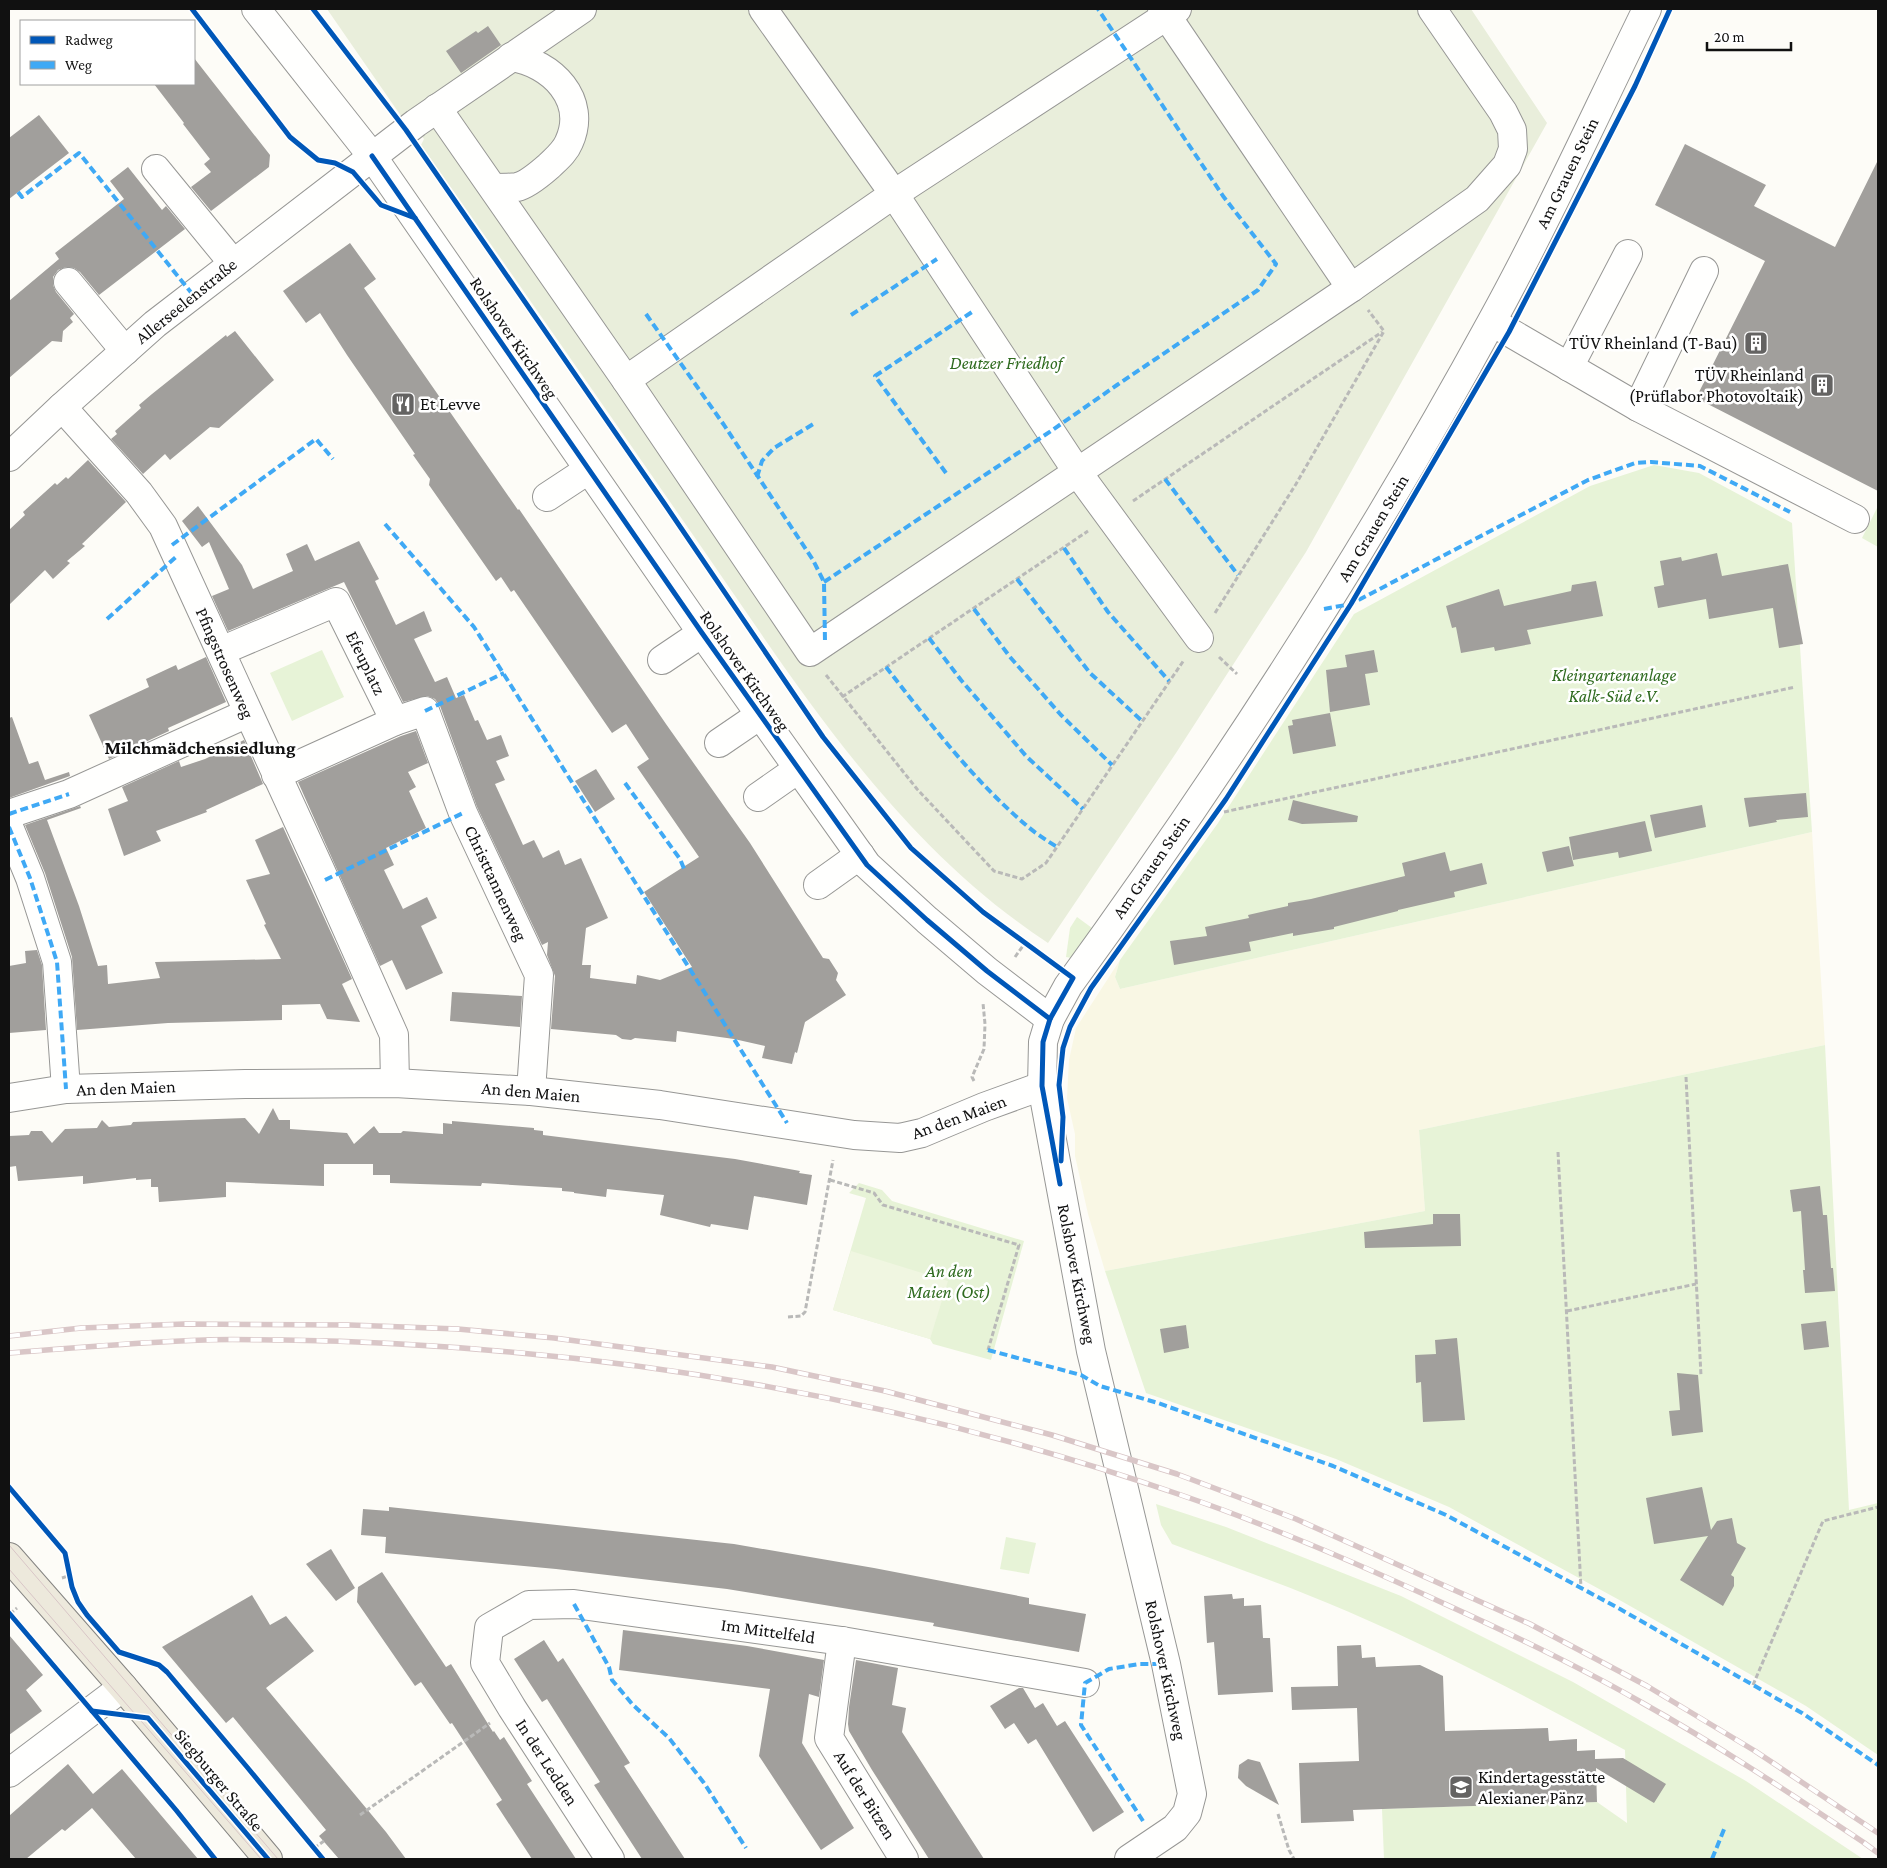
<svg xmlns="http://www.w3.org/2000/svg" width="1887" height="1868" viewBox="0 0 1887 1868" font-family="'Crimson Pro',serif">
<rect width="100%" height="100%" fill="#fdfcf7"/>
<!-- farmland -->
<polygon fill="#f9f7e4" points="1812,832 1825,1045 1419,1130 1425,1211 1105,1271 1088,1214 1075,1156 1075,1134 1067,1098 1069,1060 1076,1028 1120,960 1115,977 1120,989"/>
<!-- green -->
<g fill="#e7f3d7">
<polygon points="1654,465 1699,473 1792,523 1812,832 1120,989 1115,977 1120,960 1218,823 1354,614 1590,486"/>
<polygon points="1878,506 1878,547 1862,538"/>
<polygon points="322,650 344,697 292,721 270,673"/>
<polygon points="1077,917 1092,928 1071,958 1066,957 1070,928"/>
<polygon points="1825,1045 1849,1510 1878,1503 1878,1755 1806,1706 1623,1602 1449,1507 1336,1459 1146,1393 1105,1271 1425,1211 1419,1130"/>
<polygon points="859,1183 882,1190 892,1201 1024,1241 991,1360 933,1344 930,1339 833,1310 866,1198 849,1193"/>
<path d="M 1156,1504 L 1226,1527 L 1401,1596 L 1573,1682 L 1746,1781 L 1863,1859 L 1384,1859 L 1382,1809 L 1597,1802 L 1627,1823 L 1625,1750 C 1535,1701 1444,1653 1349,1612 C 1291,1587 1231,1566 1172,1544 L 1161,1525 Z"/>
<polygon points="1006,1537 1036,1543 1029,1574 1000,1569"/>
</g>
<!-- cemetery -->
<path fill="#e9eedb" d="M 327,9 L 1471,9 L 1547,123 L 1306,552 L 1176,753 L 1048,943 C 896,843 801,691 700,545 C 607,411 515,278 421,145 L 424,139 L 406,114 L 401,116 Z"/>
<!-- pitch -->
<polygon fill="#f0f6e1" points="851,1251 948,1281 930,1339 833,1310"/>
<!-- building -->
<g fill="#a19f9c">
<polygon points="488,26 501,45 461,73 446,51 476,31 478,33"/>
<polygon points="194,58 270,155 269,167 211,211 191,187 211,172 204,164 210,159 183,124 184,123 154,84 194,84"/>
<polygon points="39,115 69,153 9,199 9,138"/>
<polygon points="1685,144 1766,185 1754,206 1835,247 1878,160 1878,491 1696,398 1765,261 1655,205"/>
<polygon points="128,167 162,210 166,206 185,229 99,295 80,272 74,268 66,267 58,270 53,277 53,285 56,292 74,314 70,318 73,322 63,331 62,342 52,341 9,378 9,301 59,259 55,253 124,199 110,181"/>
<polygon points="350,243 376,279 364,288 518,510 519,509 666,724 750,843 823,958 829,959 838,973 836,980 846,995 805,1022 797,1053 795,1052 792,1064 762,1058 765,1046 734,1039 677,1031 676,1042 635,1038 631,1040 622,1039 616,1035 551,1029 555,976 547,955 548,942 542,945 477,807 440,706 435,699 427,696 403,702 344,582 228,631 212,596 229,589 209,542 202,547 182,521 198,506 242,565 253,589 293,571 286,554 307,544 315,561 359,541 379,579 375,581 396,625 424,611 432,631 414,639 435,682 447,677 456,698 464,695 475,721 478,720 487,740 501,735 509,756 496,761 505,780 495,784 523,845 534,840 543,858 559,850 565,865 581,858 608,918 586,928 582,965 591,965 590,978 636,984 637,975 660,980 692,967 644,892 699,857 637,767 649,759 626,724 612,733 514,590 511,592 501,577 496,581 429,485 430,479 413,455 415,454 347,355 320,313 306,323 283,291"/>
<polygon points="235,331 274,380 219,428 210,427 170,460 165,454 143,474 111,439 117,434 115,431 141,408 139,405 152,394 226,335 227,337"/>
<polygon points="88,460 126,502 82,544 85,546 67,561 70,563 53,579 45,570 9,605 9,530 25,515 23,512 55,483 57,485 66,477 68,479"/>
<polygon points="1717,553 1722,576 1788,564 1803,644 1779,648 1773,608 1709,619 1706,599 1658,608 1654,587 1664,585 1660,561 1681,557 1682,561"/>
<polygon points="1596,581 1603,616 1527,630 1531,644 1495,651 1494,647 1461,653 1456,627 1452,628 1446,606 1499,589 1504,606 1571,591 1572,585"/>
<polygon points="1374,650 1378,672 1365,674 1370,705 1330,712 1326,670 1347,667 1345,655"/>
<polygon points="206,657 226,702 168,728 169,731 109,759 89,715 149,687 146,679 176,665 178,670"/>
<polygon points="1330,713 1336,746 1293,754 1288,726 1293,725 1292,720"/>
<polygon points="12,717 29,764 38,761 45,780 69,772 70,776 9,798 9,718"/>
<polygon points="416,731 428,763 408,772 416,787 409,791 426,828 386,848 394,865 384,870 403,909 427,897 437,918 421,926 443,973 406,990 392,960 380,966 298,782 401,736"/>
<polygon points="244,740 263,784 206,810 207,812 156,831 161,841 124,856 108,809 128,801 122,787 179,761 181,767 205,759"/>
<polygon points="596,769 615,799 595,812 575,781"/>
<polygon points="1806,793 1808,817 1776,820 1777,822 1749,827 1744,798"/>
<polygon points="1293,800 1358,816 1357,822 1302,824 1288,820"/>
<polygon points="1702,805 1706,827 1655,838 1650,815"/>
<polygon points="80,806 81,808 47,820 79,906 98,966 107,965 108,984 160,978 155,962 281,959 264,925 266,924 246,880 270,874 255,840 283,827 352,979 342,984 360,1022 327,1019 320,1004 282,1005 282,1020 168,1023 77,1030 72,957 45,873 25,825"/>
<polygon points="1645,821 1652,851 1619,858 1618,852 1573,860 1569,837"/>
<polygon points="1569,846 1574,866 1547,872 1542,852"/>
<polygon points="1445,852 1450,871 1482,863 1487,884 1454,892 1455,897 1398,910 1398,911 1334,927 1334,929 1293,936 1293,933 1249,942 1251,951 1174,965 1170,941 1207,936 1205,927 1249,918 1248,915 1288,906 1288,903 1311,899 1405,876 1402,863"/>
<polygon points="37,950 42,965 46,1030 9,1033 9,966 26,963 25,951"/>
<polygon points="452,992 522,996 520,1027 450,1021"/>
<polygon points="273,1108 279,1120 290,1120 290,1129 347,1133 354,1144 374,1126 379,1133 401,1133 403,1131 443,1134 443,1123 452,1124 452,1121 534,1128 534,1130 543,1131 543,1135 735,1159 800,1171 799,1173 812,1175 807,1205 754,1196 748,1230 711,1224 710,1227 660,1215 664,1195 607,1189 606,1197 574,1193 574,1192 562,1191 562,1188 482,1183 481,1186 390,1183 390,1175 373,1175 373,1164 324,1164 324,1186 226,1182 226,1197 159,1202 158,1187 151,1187 151,1179 136,1180 136,1178 83,1184 83,1176 18,1181 16,1166 9,1167 9,1136 29,1135 31,1131 42,1131 52,1143 65,1129 97,1128 102,1120 109,1127 131,1125 133,1122 245,1118 259,1134"/>
<polygon points="1820,1186 1823,1215 1827,1215 1831,1268 1833,1268 1835,1291 1805,1293 1803,1270 1805,1270 1801,1211 1793,1212 1790,1190"/>
<polygon points="1433,1214 1460,1214 1461,1246 1365,1248 1364,1232 1433,1224"/>
<polygon points="1826,1321 1829,1347 1804,1350 1801,1324"/>
<polygon points="1186,1325 1189,1348 1164,1353 1160,1329"/>
<polygon points="1457,1338 1465,1420 1423,1422 1421,1382 1416,1383 1415,1355 1436,1354 1435,1340"/>
<polygon points="1677,1373 1698,1375 1703,1432 1672,1436 1669,1411 1680,1410"/>
<polygon points="1702,1487 1711,1530 1717,1521 1732,1518 1737,1543 1746,1548 1731,1575 1734,1577 1734,1586 1723,1606 1680,1580 1708,1536 1654,1544 1646,1498"/>
<polygon points="389,1507 734,1544 874,1568 1029,1598 1029,1604 1086,1614 1079,1652 933,1626 934,1623 727,1589 556,1569 385,1553 386,1537 361,1535 363,1509 389,1511"/>
<polygon points="331,1549 355,1588 336,1601 306,1564"/>
<polygon points="382,1572 446,1667 451,1664 493,1732 494,1731 500,1740 504,1737 532,1781 527,1784 576,1859 532,1859 496,1804 502,1800 452,1723 450,1724 421,1682 415,1686 357,1602 358,1587"/>
<polygon points="1232,1594 1233,1599 1244,1598 1244,1606 1261,1605 1263,1638 1270,1638 1273,1692 1218,1695 1214,1642 1207,1643 1204,1596"/>
<polygon points="252,1595 270,1625 286,1616 314,1651 266,1688 386,1832 406,1859 339,1859 319,1836 326,1830 233,1717 226,1723 162,1647"/>
<polygon points="623,1630 747,1646 824,1660 819,1697 809,1694 802,1743 854,1828 821,1850 759,1756 770,1689 619,1670"/>
<polygon points="9,1635 43,1675 26,1690 42,1711 9,1735"/>
<polygon points="544,1640 558,1662 563,1658 630,1763 624,1766 685,1859 642,1859 594,1785 600,1782 573,1740 547,1699 542,1702 514,1659"/>
<polygon points="1361,1645 1362,1658 1375,1657 1376,1667 1420,1665 1443,1676 1445,1731 1548,1728 1549,1741 1577,1739 1577,1751 1595,1750 1595,1759 1623,1758 1666,1784 1654,1803 1596,1768 1597,1802 1353,1810 1354,1821 1301,1823 1299,1763 1359,1761 1357,1708 1292,1710 1291,1687 1338,1686 1337,1646"/>
<polygon points="856,1660 898,1668 892,1705 906,1708 902,1732 984,1859 929,1859 872,1770 849,1731 848,1724 849,1707"/>
<polygon points="1019,1688 1023,1688 1035,1708 1043,1703 1057,1726 1065,1721 1124,1812 1093,1832 1036,1739 1028,1744 1014,1723 1005,1729 990,1706"/>
<polygon points="1248,1759 1260,1762 1279,1805 1246,1786 1238,1778 1239,1765"/>
<polygon points="68,1764 93,1794 122,1769 198,1859 136,1859 92,1808 65,1831 62,1829 26,1859 9,1859 9,1816"/>
</g>
<g fill="none" stroke-linecap="round" stroke-linejoin="round">
<!-- minor casing -->
<g stroke="#979795" stroke-width="30">
<g id="minor">
<polyline points="256,9 372,156 702,633 867,865 927,920 987,971 1050,1019"/>
<polyline points="763,9 894,194 1078,473 1199,638"/>
<polyline points="1162,9 1351,288"/>
<polyline points="437,108 626,380 810,652 1351,288 1477,199 1507,165 1513,149 1512,130 1503,112 1432,9"/>
<polyline points="156,169 233,263"/>
<path d="M 494,188 C 501,188 510,188 517,187 C 527,185 541,173 549,166 C 556,159 565,152 569,142 C 588,100 552,63 511,57"/>
<polyline points="68,282 125,351"/>
<polyline points="1492,322 1638,407 1855,519"/>
<polyline points="1569,367 1628,254"/>
<polyline points="626,380 894,194 1177,9"/>
<polyline points="62,407 139,493 163,526 325,880 394,1035 395,1083"/>
<polyline points="1638,407 1704,271"/>
<polyline points="9,457 62,407 155,324 416,123 582,9"/>
<polyline points="547,497 588,470"/>
<polyline points="221,651 336,602 395,721 276,775"/>
<polyline points="662,660 702,633"/>
<polyline points="395,721 425,711 463,813 539,975 531,1091"/>
<polyline points="719,743 760,715"/>
<polyline points="758,797 798,769"/>
<polyline points="9,814 69,794 248,713"/>
<polyline points="9,827 30,878 57,962 66,1089"/>
<polyline points="818,885 860,855"/>
<polyline points="9,1098 66,1089 245,1084 395,1083 531,1091 660,1105 854,1135 900,1138 922,1133 984,1107 1042,1086"/>
<polyline points="842,1641 829,1738 904,1859"/>
<polyline points="9,1773 123,1687"/>
<polyline points="610,1859 512,1708 485,1663 489,1628 529,1605 574,1604 842,1641 1085,1683"/>
<path d="M 1129,1859 L 1175,1828 L 1187,1813 L 1192,1794 L 1166,1664 L 1091,1351 L 1042,1086 L 1043,1042 L 1050,1019 L 1068,986 C 1223,773 1366,552 1492,321 C 1548,219 1596,113 1647,9"/>
</g>
</g>
<!-- major casing -->
<g stroke="#858482" stroke-width="30">
<polyline id="major" points="9,1557 123,1687 268,1859"/>
</g>
<!-- path -->
<g stroke="#b9b9b8" stroke-width="3" stroke-dasharray="5 2.5" stroke-linecap="butt">
<polyline points="1133,501 1382,332"/>
<polyline points="1215,613 1296,484 1384,331 1368,310"/>
<polyline points="1219,657 1237,674"/>
<polyline points="826,675 917,789 994,871 1022,879 1046,863 1184,660"/>
<polyline points="842,697 1088,531"/>
<polyline points="1224,812 1795,687"/>
<polyline points="1015,957 1025,943"/>
<polyline points="1686,1077 1701,1376"/>
<polyline points="974,1081 972,1077 984,1049 985,1024 983,1003"/>
<polyline points="1558,1152 1581,1588"/>
<polyline points="830,1180 874,1193 883,1205 1019,1245 988,1350"/>
<polyline points="1567,1311 1696,1284"/>
<polyline points="788,1317 801,1316 805,1312 833,1160"/>
<polyline points="62,1578 71,1575"/>
<polyline points="10,1614 17,1608"/>
<polyline points="1753,1685 1823,1521 1878,1507"/>
<polyline points="1278,1814 1289,1850 1294,1859"/>
<polyline points="360,1815 490,1723"/>
<polyline points="314,1848 324,1841"/>
</g>
<!-- minor -->
<use href="#minor" stroke="#fffffe" stroke-width="28"/>
<!-- major -->
<use href="#major" stroke="#ede9dc" stroke-width="28"/>
<!-- tram -->
<g stroke="#d9c6c7" stroke-width="1">
<polyline points="9,1545 278,1859"/>
<polyline points="9,1569 261,1859"/>
</g>
<!-- rail casing -->
<g stroke="#d9c6c7" stroke-width="5.5">
<g id="rail">
<polyline points="9,1336 81,1328 184,1324 350,1325 458,1329 554,1338 772,1367 885,1391 1052,1435 1177,1474 1296,1519 1530,1624 1647,1686 1755,1751 1878,1833"/>
<path d="M 9,1353 C 74,1348 140,1342 205,1340 C 231,1339 258,1340 284,1340 C 359,1341 434,1345 510,1352 C 739,1372 964,1420 1181,1495 C 1271,1526 1359,1564 1445,1604 C 1511,1634 1576,1665 1639,1701 C 1716,1744 1790,1793 1863,1842 L 1878,1853"/>
</g>
</g>
<!-- rail -->
<use href="#rail" stroke="#fff" stroke-width="4" stroke-dasharray="11" stroke-linecap="butt"/>
<!-- quiet -->
<g stroke="#3fa9f5" stroke-width="4" stroke-dasharray="8 4" stroke-linecap="butt">
<polyline points="18,192 22,197 79,153 193,295"/>
<polyline points="646,314 724,425 813,560 824,582 825,642"/>
<polyline points="851,315 937,259"/>
<polyline points="946,473 875,376 972,312"/>
<polyline points="757,477 762,461 774,448 815,423"/>
<polyline points="1165,479 1238,575"/>
<polyline points="385,524 474,627 787,1123"/>
<polyline points="172,545 316,439 333,459"/>
<polyline points="1064,548 1108,612 1169,681"/>
<polyline points="1017,579 1090,673 1142,721"/>
<polyline points="824,582 1051,431 1117,385 1258,290 1276,264 1223,196 1098,9"/>
<polyline points="974,609 1010,657 1061,715 1112,765"/>
<polyline points="1324,609 1351,604 1588,480 1635,463 1651,462 1700,466 1790,512"/>
<polyline points="107,619 177,556"/>
<polyline points="929,638 961,680 1026,756 1083,809"/>
<path d="M 886,667 C 928,721 974,781 1026,825 C 1035,833 1046,840 1057,847"/>
<polyline points="425,711 504,673"/>
<polyline points="625,783 680,859 685,871"/>
<polyline points="9,814 69,794"/>
<polyline points="9,827 30,878 57,962 66,1089"/>
<polyline points="325,880 463,813"/>
<polyline points="988,1350 1081,1375 1100,1386 1158,1403 1333,1466 1446,1515 1620,1609 1802,1713 1878,1765"/>
<polyline points="574,1604 609,1667 612,1680 633,1705 669,1738 704,1783 746,1848"/>
<polyline points="1143,1821 1081,1725 1085,1683 1109,1669 1139,1664 1166,1664"/>
<polyline points="1712,1859 1725,1827"/>
</g>
<!-- cycleway casing -->
<g stroke="#fff" stroke-width="8">
<g id="cycleway">
<polyline points="192,9 290,137 318,160 335,163 353,172 381,205 415,218"/>
<polyline points="313,9 406,130 664,503 823,737 911,848 983,912 1073,978 1050,1019 1043,1042 1042,1086 1060,1184"/>
<polyline points="372,156 702,633 867,865 927,920 987,971 1050,1019"/>
<polyline points="1061,1161 1063,1117 1059,1085 1063,1048 1070,1027 1091,988 1226,799 1351,604 1509,332 1635,86 1670,9"/>
<polyline points="9,1487 65,1553 72,1587 78,1602 87,1615 119,1652 159,1665 167,1672 247,1767 323,1859"/>
<polyline points="9,1613 176,1810 215,1859"/>
<polyline points="92,1711 148,1718 268,1859"/>
</g>
</g>
<!-- cycleway -->
<use href="#cycleway" stroke="#0057b8" stroke-width="5"/>
</g>
<!-- icons -->
<defs>
<g id="building-square" transform="scale(1.25)"><rect x="-9" y="-9" width="18" height="18" rx="4" fill="#646362" stroke="#fff"/><path d="M-4-6H4V6H1V3H-1V6H-4ZM-2.5-4.3h1.7v1.8h-1.7ZM.8-4.3h1.7v1.8H.8ZM-2.5-1h1.7V.8h-1.7ZM.8-1h1.7V.8H.8Z" fill="#fff"/></g>
<g id="restaurant-square" transform="scale(1.25)"><rect x="-9" y="-9" width="18" height="18" rx="4" fill="#646362" stroke="#fff"/><path d="M-5-6h1v4h1v-4h1v4h1v-4h1v5L-1.5 .5V6h-2V.5L-5-1ZM5-6V6H3V1.5H1.5Q1.5-4 5-6Z" fill="#fff"/></g>
<g id="school-square" transform="scale(1.25)"><rect x="-9" y="-9" width="18" height="18" rx="4" fill="#646362" stroke="#fff"/><path d="M0-5L7-2L0 1L-7-2ZM-4 1L0 2.5L4 1V4Q0 6-4 4Z" fill="#fff"/></g>
</defs>
<g fill-rule="evenodd">
<use href="#building-square" x="1756" y="343"/>
<use href="#building-square" x="1822" y="385"/>
<use href="#restaurant-square" x="403" y="404"/>
<use href="#school-square" x="1461" y="1787"/>
</g>
<g text-anchor="middle" dominant-baseline="central" stroke-width="5" stroke-linejoin="round" paint-order="stroke">
<!-- street labels -->
<g font-size="18" fill="#111" stroke="#fff">
<text transform="translate(1567 173) rotate(-64)">Am Grauen Stein</text>
<text transform="translate(186 301) rotate(-39)">Allerseelenstraße</text>
<text transform="translate(514 338) rotate(56)">Rolshover Kirchweg</text>
<text transform="translate(1373 528) rotate(-59)">Am Grauen Stein</text>
<text transform="translate(225 663) rotate(66)">Pfingstrosenweg</text>
<text transform="translate(366 663) rotate(64)">Efeuplatz</text>
<text transform="translate(745 671) rotate(55)">Rolshover Kirchweg</text>
<text transform="translate(1151 867) rotate(-55)">Am Grauen Stein</text>
<text transform="translate(496 883) rotate(65)">Christtannenweg</text>
<text transform="translate(126 1088) rotate(-2)">An den Maien</text>
<text transform="translate(531 1092) rotate(5)">An den Maien</text>
<text transform="translate(959 1117) rotate(-20)">An den Maien</text>
<text transform="translate(1077 1274) rotate(79)">Rolshover Kirchweg</text>
<text transform="translate(768 1631) rotate(8)">Im Mittelfeld</text>
<text transform="translate(1166 1670) rotate(78)">Rolshover Kirchweg</text>
<text transform="translate(547 1762) rotate(57)">In der Ledden</text>
<text transform="translate(219 1780) rotate(50)">Siegburger Straße</text>
<text transform="translate(865 1795) rotate(58)">Auf der Bitzen</text>
</g>
<!-- poi labels -->
<g font-size="18" fill="#111" stroke="#fff" text-anchor="end">
<text x="1738" y="343">TÜV Rheinland (T-Bau)</text>
<text x="1804" y="375">TÜV Rheinland<tspan x="1804" dy="21">(Prüflabor Photovoltaik)</tspan></text>
<text x="420" y="404" text-anchor="start">Et Levve</text>
<text x="1478" y="1777" text-anchor="start">Kindertagesstätte<tspan x="1478" dy="21">Alexianer Pänz</tspan></text>
</g>
<!-- park labels -->
<g font-size="18" font-style="italic" fill="#2f6b1f" stroke="#fff">
<text x="1006" y="363">Deutzer Friedhof</text>
<text x="1614" y="675">Kleingartenanlage<tspan x="1614" dy="21">Kalk-Süd e.V.</tspan></text>
<text x="949" y="1271">An den<tspan x="949" dy="21">Maien (Ost)</tspan></text>
</g>
<!-- neighbourhood labels -->
<g font-size="19" font-weight="bold" fill="#111" stroke="#fff">
<text x="200" y="747">Milchmädchensiedlung</text>
</g>
</g>
<!-- border -->
<rect width="1887" height="1868" fill="none" stroke="#111111" stroke-width="20"/>
<!-- legend -->
<rect x="20" y="20" width="175" height="65" fill="#ffffff" stroke="#a0a0a0"/>
<rect x="30" y="36" width="25" height="8" fill="#0057b8" stroke="#a0a0a0"/>
<text x="65" y="45" font-size="15" fill="#111111">Radweg</text>
<rect x="30" y="61" width="25" height="8" fill="#3fa9f5" stroke="#a0a0a0"/>
<text x="65" y="70" font-size="15" fill="#111111">Weg</text>
<!-- scale -->
<path d="M1707 42v8h84v-8" fill="none" stroke="#111111" stroke-width="2.5"/>
<text x="1714" y="42" font-size="15" fill="#111111" stroke="#ffffff" stroke-width="4" paint-order="stroke">20 m</text>
</svg>
